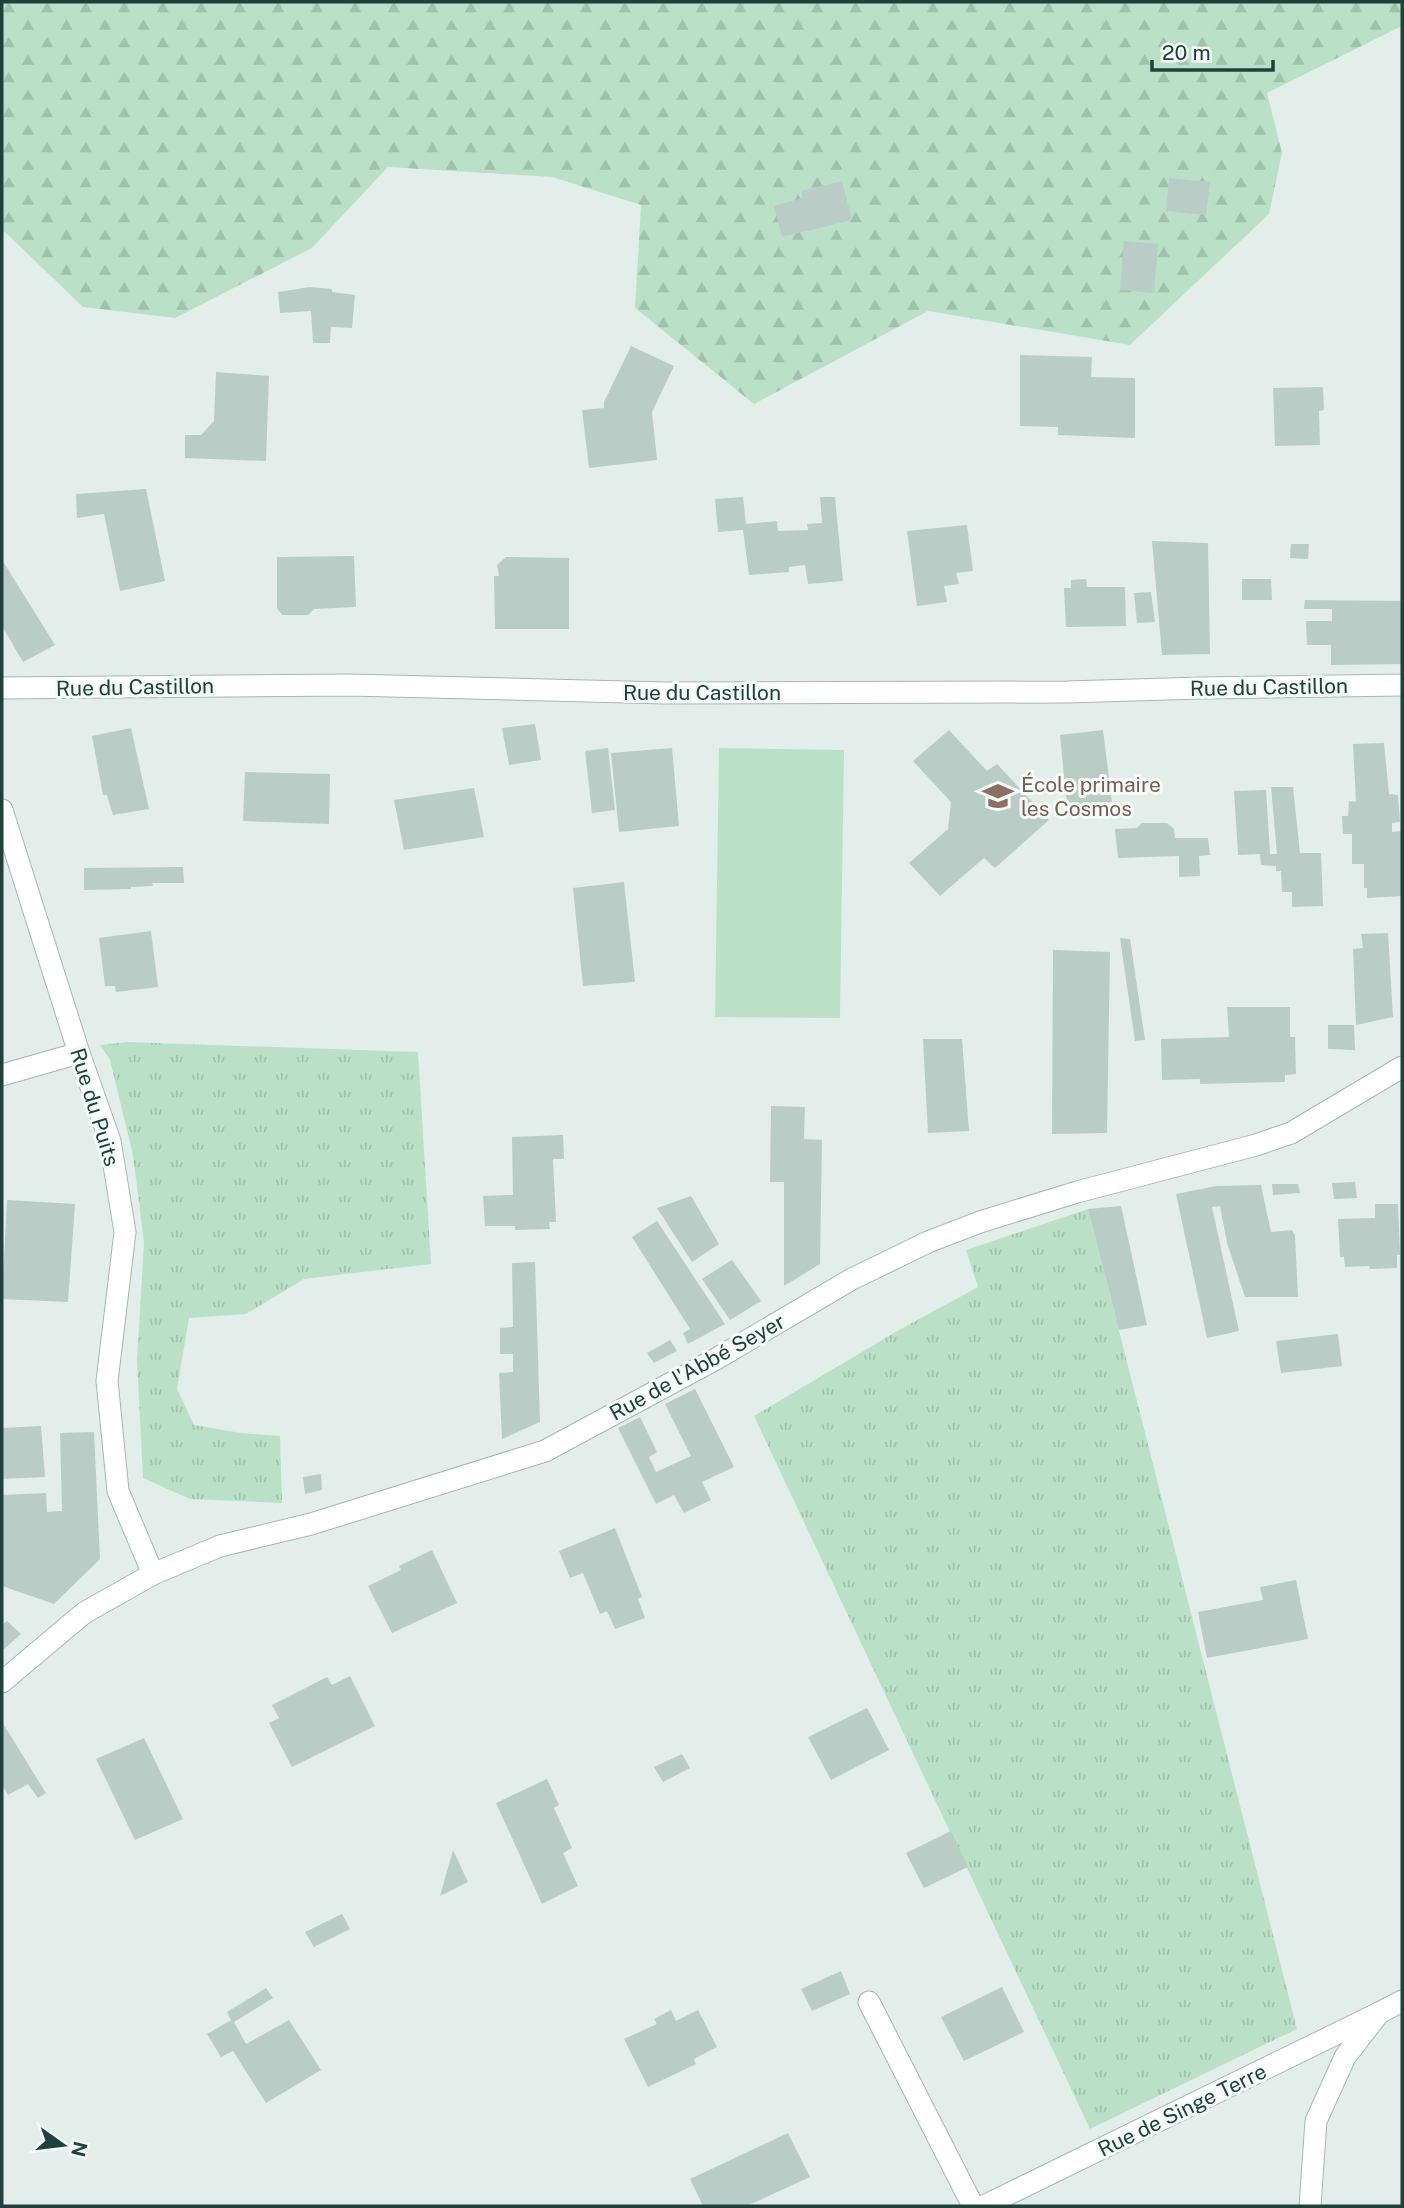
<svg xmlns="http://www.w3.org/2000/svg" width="1404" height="2208" viewBox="0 0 1404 2208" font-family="'Public Sans',sans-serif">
<defs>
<pattern id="grass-tufts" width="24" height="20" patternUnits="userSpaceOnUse" patternTransform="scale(1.75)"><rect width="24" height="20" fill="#bae1c7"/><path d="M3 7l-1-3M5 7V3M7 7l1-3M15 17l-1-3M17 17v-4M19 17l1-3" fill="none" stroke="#a0c2ac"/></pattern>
<pattern id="forest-firs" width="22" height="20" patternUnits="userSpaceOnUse" patternTransform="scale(1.75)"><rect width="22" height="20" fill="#bae1c7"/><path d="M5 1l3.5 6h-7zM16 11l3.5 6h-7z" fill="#a0c2ac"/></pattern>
</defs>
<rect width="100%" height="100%" fill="#e3eeea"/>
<!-- grass -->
<g fill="url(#grass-tufts)">
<polygon points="127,1042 418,1052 431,1264 304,1279 246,1314 189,1318 177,1389 194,1425 241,1433 280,1436 282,1503 190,1499 143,1478 137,1361 144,1242 133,1155 110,1060 100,1045"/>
<polygon points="1088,1209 1297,2029 1090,2129 754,1416 899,1330 978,1287 966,1250"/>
</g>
<!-- forest -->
<polygon fill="url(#forest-firs)" points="2,2 1402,2 1402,26 1267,93 1282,153 1269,214 1130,345 928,311 754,404 635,308 641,205 552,177 388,167 312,248 175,318 83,307 5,232 2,233"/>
<!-- pitch -->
<polygon fill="#bae1c7" points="719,748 844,750 840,1018 715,1017"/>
<!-- building -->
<g fill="#baccc6">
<polygon points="1169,178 1210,182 1206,215 1166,211"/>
<polygon points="842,181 852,220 782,237 774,206 803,198 801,191"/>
<polygon points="1124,241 1158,244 1154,293 1120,290"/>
<polygon points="310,287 332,289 332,292 355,295 352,328 331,327 330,343 313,343 311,311 280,313 278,292"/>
<polygon points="631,346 674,366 652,412 657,460 589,468 582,410 604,408 604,402"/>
<polygon points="1020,355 1092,357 1091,377 1135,378 1135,438 1058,435 1058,427 1020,426"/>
<polygon points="216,372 269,376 266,461 185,458 185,435 201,435 214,421"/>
<polygon points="1323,387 1324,410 1319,411 1320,445 1275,446 1273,388"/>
<polygon points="146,489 165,581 120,591 104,514 77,518 76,494"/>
<polygon points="743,497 746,524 777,521 778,531 808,530 807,524 822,523 820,497 835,497 843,581 808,584 805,565 789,567 789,572 749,575 743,530 718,532 715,499"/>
<polygon points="967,525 973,571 956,573 959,584 944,586 947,602 917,606 907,531"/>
<polygon points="1152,541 1208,543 1210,654 1162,655"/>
<polygon points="1291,544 1309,544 1308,559 1290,558"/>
<polygon points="354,556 356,607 314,609 308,615 282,615 277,608 277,557"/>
<polygon points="506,557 569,558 569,629 495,629 494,576 499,576 497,565"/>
<polygon points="4,563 55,645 23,662 2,626 2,564"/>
<polygon points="1086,579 1087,587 1125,587 1126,626 1066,627 1064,588 1071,588 1071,580"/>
<polygon points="1242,579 1271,579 1272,600 1242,600"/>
<polygon points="1151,592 1155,622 1137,623 1134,593"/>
<polygon points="1305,600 1402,601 1402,664 1331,665 1331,645 1307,645 1306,621 1332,621 1332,609 1304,609"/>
<polygon points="535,724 541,760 509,765 502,728"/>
<polygon points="131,728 149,809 113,815 107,795 103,795 92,736"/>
<polygon points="949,730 987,771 997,764 1049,820 995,868 984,858 940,896 909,863 948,829 951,802 913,761"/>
<polygon points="1103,730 1112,802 1067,806 1060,735"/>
<polygon points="1384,743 1389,794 1398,795 1400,822 1392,823 1392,832 1402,831 1402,896 1367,898 1367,888 1364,888 1364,864 1352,864 1352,834 1343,834 1342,816 1348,816 1349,801 1356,802 1353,744"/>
<polygon points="608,748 615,810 592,813 585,751"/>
<polygon points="672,748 679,826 619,832 611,753"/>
<polygon points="245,772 330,774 329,824 243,821"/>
<polygon points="1271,787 1293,787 1300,853 1321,853 1323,906 1292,907 1292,892 1282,892 1281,871 1276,871 1276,866 1261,865 1260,854 1238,855 1234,791 1266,790 1270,854 1277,854"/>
<polygon points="474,788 484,837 404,850 394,800"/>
<polygon points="1142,823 1167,823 1174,829 1175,838 1208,838 1210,855 1199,856 1200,876 1179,877 1179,856 1118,858 1115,829 1137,828"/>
<polygon points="183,867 184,883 152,883 153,886 131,887 131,889 84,890 84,868"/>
<polygon points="624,882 635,982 583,986 573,888"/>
<polygon points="151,931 158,987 116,992 115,986 105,986 99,938"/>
<polygon points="1388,933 1393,1017 1356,1025 1353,949 1363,948 1361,934"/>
<polygon points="1120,938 1130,939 1145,1040 1135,1041"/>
<polygon points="1053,950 1110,952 1107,1133 1052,1134"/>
<polygon points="1227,1007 1290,1007 1290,1037 1295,1037 1296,1074 1285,1075 1285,1082 1200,1084 1200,1079 1162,1080 1161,1039 1229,1037"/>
<polygon points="1328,1025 1354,1025 1355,1050 1328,1049"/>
<polygon points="923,1039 962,1039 969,1131 928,1133"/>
<polygon points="771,1106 805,1107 804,1139 822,1140 820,1264 784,1286 784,1182 770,1182"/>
<polygon points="563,1135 564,1159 553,1159 556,1222 549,1222 550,1229 515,1230 515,1226 485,1226 483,1196 513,1195 512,1137"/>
<polygon points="1355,1182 1357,1198 1334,1199 1332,1183"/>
<polygon points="1272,1184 1298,1184 1300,1193 1273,1195"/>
<polygon points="1261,1185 1271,1232 1292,1230 1295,1235 1298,1297 1245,1297 1227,1243 1220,1206 1212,1207 1239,1331 1207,1338 1176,1194 1216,1186"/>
<polygon points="691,1196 719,1244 692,1262 657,1208"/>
<polygon points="7,1200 75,1204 68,1302 2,1299"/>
<polygon points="1375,1204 1398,1204 1400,1255 1397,1255 1397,1268 1370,1269 1369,1266 1345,1267 1344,1257 1340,1257 1338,1219 1375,1218"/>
<polygon points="1121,1206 1147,1325 1119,1330 1088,1209"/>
<polygon points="657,1221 725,1324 688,1344 683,1333 690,1329 632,1237"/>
<polygon points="732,1260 761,1301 730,1320 702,1279"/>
<polygon points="535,1262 540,1422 502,1439 499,1373 513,1372 513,1354 500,1354 500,1328 513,1327 512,1263"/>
<polygon points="1338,1334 1342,1366 1281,1373 1276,1341"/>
<polygon points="670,1340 677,1351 654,1363 647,1353"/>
<polygon points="695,1389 734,1467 702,1482 711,1500 684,1513 674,1495 656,1504 618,1428 640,1417 657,1452 649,1457 656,1472 691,1456 665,1404"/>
<polygon points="41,1426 45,1477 2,1479 2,1428"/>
<polygon points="94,1432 100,1559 54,1604 2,1586 2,1495 46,1493 47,1512 62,1511 60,1433"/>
<polygon points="321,1474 322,1490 305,1494 303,1477"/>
<polygon points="615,1528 642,1597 638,1599 645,1618 615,1629 607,1611 600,1614 583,1573 570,1578 559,1551"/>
<polygon points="432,1550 457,1603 392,1633 368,1586 401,1570 399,1566"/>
<polygon points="1296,1580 1308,1639 1207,1658 1198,1612 1263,1600 1260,1587"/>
<polygon points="7,1621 21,1634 2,1651 2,1625"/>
<polygon points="350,1676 375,1726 292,1767 269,1723 279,1718 272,1705 327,1677 332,1685"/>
<polygon points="867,1708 889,1750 831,1780 808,1737"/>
<polygon points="2,1722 46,1793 38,1798 28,1784 8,1795 2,1784"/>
<polygon points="144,1738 183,1819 135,1840 96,1759"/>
<polygon points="682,1754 690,1768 663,1782 654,1767"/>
<polygon points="547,1779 559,1805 554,1808 572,1848 563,1853 578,1886 542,1904 496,1803"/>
<polygon points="951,1831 968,1867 924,1888 906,1853"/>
<polygon points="453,1850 468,1882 440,1896"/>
<polygon points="342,1914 350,1929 314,1947 305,1932"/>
<polygon points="841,1971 850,1994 812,2011 801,1989"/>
<polygon points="1002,1987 1024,2032 964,2061 941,2017"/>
<polygon points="266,1988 273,1998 234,2022 246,2044 289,2020 321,2070 266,2103 233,2051 221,2057 207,2034 231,2020 227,2012"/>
<polygon points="671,2010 676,2021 698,2010 717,2047 694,2059 696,2064 648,2087 624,2039 657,2024 654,2019"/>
<polygon points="788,2133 810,2177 747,2206 703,2206 690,2179"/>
</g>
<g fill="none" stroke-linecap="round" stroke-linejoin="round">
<!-- minor casing -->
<g stroke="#a5b7b2" stroke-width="23">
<g id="minor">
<polyline points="2,688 350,685 665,693 1067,692 1201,688 1402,685"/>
<polyline points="2,810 79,1053 110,1141 125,1232 107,1381 118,1491 153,1574"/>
<polyline points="2,1075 79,1053"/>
<polyline points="2,1682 84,1613 153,1574 220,1546 311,1524 545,1451 716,1359 852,1279 928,1242 980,1222 1077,1192 1256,1145 1291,1133 1402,1067"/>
<polyline points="869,2002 973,2206"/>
<polyline points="984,2206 1379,2013"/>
<polyline points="1310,2206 1316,2121 1345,2057 1379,2013 1402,2001"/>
</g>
</g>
<!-- minor -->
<use href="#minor" stroke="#fff" stroke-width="21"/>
</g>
<!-- icons -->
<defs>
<g id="school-bare" transform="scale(2.415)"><path d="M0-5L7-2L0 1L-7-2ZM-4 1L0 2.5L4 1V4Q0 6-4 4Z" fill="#8d6e63" stroke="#f4faf7" stroke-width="2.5" paint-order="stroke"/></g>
</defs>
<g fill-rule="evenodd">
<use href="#school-bare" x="998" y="796"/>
</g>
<g text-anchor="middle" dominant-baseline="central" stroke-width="6" stroke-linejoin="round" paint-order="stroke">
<!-- street labels -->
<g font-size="21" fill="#20413b" stroke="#f4faf7">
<text transform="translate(135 687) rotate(-1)">Rue du Castillon</text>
<text transform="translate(1269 687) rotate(-1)">Rue du Castillon</text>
<text x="702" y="692">Rue du Castillon</text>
<text transform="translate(95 1107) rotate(73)">Rue du Puits</text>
<text transform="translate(697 1367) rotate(-29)">Rue de l'Abbé Seyer</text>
<text transform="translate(1182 2110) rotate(-26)">Rue de Singe Terre</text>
</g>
<!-- education labels -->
<g font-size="21" fill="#785e54" stroke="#f4faf7" text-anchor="start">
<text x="1021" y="784">École primaire<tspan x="1021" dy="24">les Cosmos</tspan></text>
</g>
</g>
<!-- border -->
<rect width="1404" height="2208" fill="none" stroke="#20413b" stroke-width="7"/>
<!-- north arrow -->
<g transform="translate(63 2145) rotate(104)" stroke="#f4faf7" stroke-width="5" paint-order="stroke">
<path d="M0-5L12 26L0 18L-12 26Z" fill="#20413b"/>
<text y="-10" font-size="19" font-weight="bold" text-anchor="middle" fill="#20413b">N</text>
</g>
<!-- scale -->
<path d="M1152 60v10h121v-10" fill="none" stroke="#20413b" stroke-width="3.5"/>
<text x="1162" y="60" font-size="21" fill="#20413b" stroke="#f4faf7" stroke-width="5" paint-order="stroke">20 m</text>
</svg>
